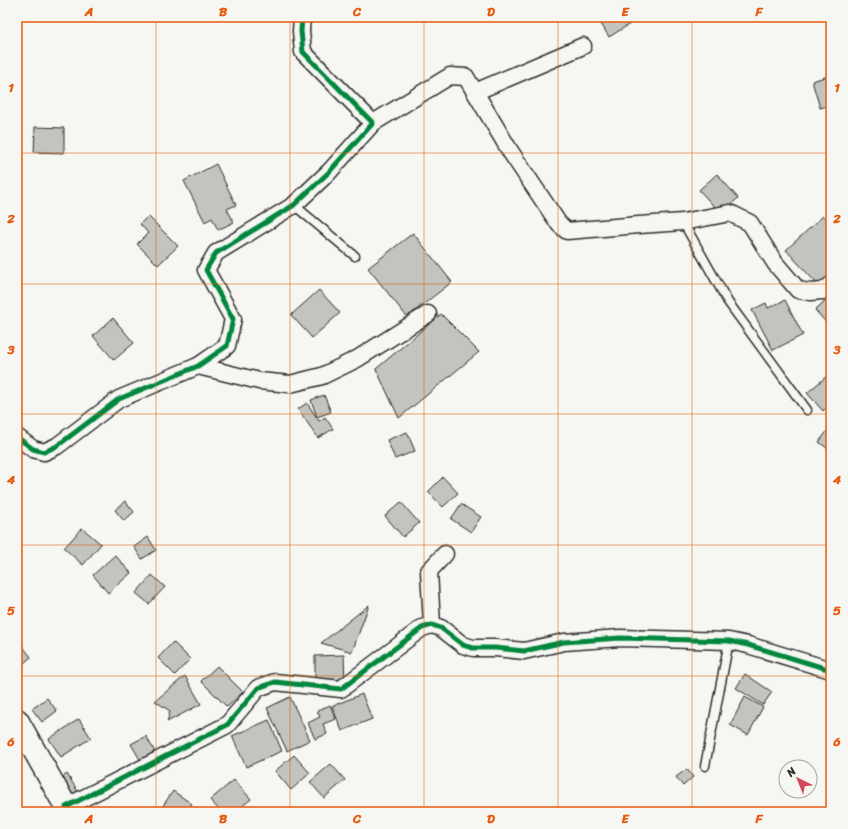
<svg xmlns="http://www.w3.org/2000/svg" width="848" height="829" viewBox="0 0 848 829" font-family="Sriracha,sans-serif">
<rect width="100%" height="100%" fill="#f6f6f2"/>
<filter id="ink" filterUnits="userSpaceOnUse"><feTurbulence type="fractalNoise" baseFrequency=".025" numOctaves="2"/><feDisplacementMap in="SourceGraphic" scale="8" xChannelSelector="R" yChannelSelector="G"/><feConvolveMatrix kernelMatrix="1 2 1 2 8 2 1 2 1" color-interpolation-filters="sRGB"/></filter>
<g filter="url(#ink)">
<!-- building -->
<g fill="#c3c3c0" stroke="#2b2b2b">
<polygon points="597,17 630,17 633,22 609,37"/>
<polygon points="831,75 831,105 820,108 812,81"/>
<polygon points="35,127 64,128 64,153 34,152"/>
<polygon points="216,164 236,205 227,209 234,222 218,230 212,218 205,222 184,181"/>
<polygon points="717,174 738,198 721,214 699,190"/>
<polygon points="148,216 178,246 158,265 137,244 148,233 140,224"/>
<polygon points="823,216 831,224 831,275 819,286 786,250"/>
<polygon points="413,233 452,282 407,317 368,268"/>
<polygon points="319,290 340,313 312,338 291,315"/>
<polygon points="831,295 831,328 815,310"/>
<polygon points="785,300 803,335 773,350 752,310 766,303 768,308"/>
<polygon points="441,314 479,352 399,418 376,369"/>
<polygon points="113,318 134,343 114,360 93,336"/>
<polygon points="828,375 831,378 831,403 823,411 807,393"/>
<polygon points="324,395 331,412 317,417 311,400"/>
<polygon points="307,403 319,421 325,417 333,429 318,438 298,409"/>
<polygon points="828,430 831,432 831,451 819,442"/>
<polygon points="407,432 415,451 395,459 387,440"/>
<polygon points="443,477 458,493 443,507 428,492"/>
<polygon points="125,501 134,512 124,521 115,510"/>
<polygon points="401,502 419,523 403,537 385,516"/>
<polygon points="461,504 481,517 471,532 451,519"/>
<polygon points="82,528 101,544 83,565 64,548"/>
<polygon points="148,537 156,550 142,559 134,547"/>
<polygon points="115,555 131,573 108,593 93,575"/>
<polygon points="152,575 165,587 149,604 136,593"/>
<polygon points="369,605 352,652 321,643"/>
<polygon points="17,639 31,657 17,669"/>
<polygon points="173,642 190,659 175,675 158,658"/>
<polygon points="344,655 345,683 315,684 315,656"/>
<polygon points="217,666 243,692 227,707 201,681"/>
<polygon points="745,674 772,692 763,705 736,688"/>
<polygon points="185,676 201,704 167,722 170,711 155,701"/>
<polygon points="362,694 372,719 342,731 332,706"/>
<polygon points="290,697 310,740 287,751 267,708"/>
<polygon points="745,697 763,707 748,735 730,725"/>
<polygon points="47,698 57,711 42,722 32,709"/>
<polygon points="330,705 336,719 323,724 327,734 315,739 308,723 320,717 317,711"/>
<polygon points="79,719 91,738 61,757 49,739"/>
<polygon points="269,720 282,751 246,767 232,736"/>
<polygon points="146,736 156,754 142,763 131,744"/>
<polygon points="294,755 310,773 291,790 275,771"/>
<polygon points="331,764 345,780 324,798 310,782"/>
<polygon points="687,769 693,777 683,786 676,777"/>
<polygon points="67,774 80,795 70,801 58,780"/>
<polygon points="234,780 251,799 235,812 221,812 210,800"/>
<polygon points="173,791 192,804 186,812 170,812 162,807"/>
</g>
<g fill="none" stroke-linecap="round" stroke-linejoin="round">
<!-- lane casing -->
<g stroke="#2b2b2b" stroke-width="11">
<g id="lane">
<polyline points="294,205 355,256"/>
<polyline points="683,222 728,302 807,410"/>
<polyline points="705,766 729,641"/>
</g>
</g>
<!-- street casing -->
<g stroke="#2b2b2b" stroke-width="19">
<g id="street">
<polyline points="475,92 583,46"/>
<polyline points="373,123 450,76 466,77 510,151 559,224 567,231 639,225 683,222 730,213 750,223 775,263 798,290 810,292 823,291 831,285"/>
<polyline points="198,366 259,381 290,384 322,376 357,359 428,314"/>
<polyline points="17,437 33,449 44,452 57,446 119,399 198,366 227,346 233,319 206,270 216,253 294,205 329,172 373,123 303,52 301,31 302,17"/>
<polyline points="432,625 429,571 445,554"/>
<polyline points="66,807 227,725 258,688 275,682 341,689 422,628 432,625 441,628 463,645 473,648 495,648 524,651 564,642 620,638 729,641 748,645 831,670"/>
</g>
</g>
<!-- secondary casing -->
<g stroke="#2b2b2b" stroke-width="25">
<polyline id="secondary" points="17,720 69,812"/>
</g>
<!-- lane -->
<use href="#lane" stroke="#f6f6f2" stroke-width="8"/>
<!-- street -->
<use href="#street" stroke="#f6f6f2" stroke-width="16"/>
<!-- secondary -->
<use href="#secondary" stroke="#f6f6f2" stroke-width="22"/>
<!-- cycleway casing -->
<g stroke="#f6f6f2" stroke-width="8">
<g id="cycleway">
<polyline points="17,437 33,449 44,452 57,446 119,399 198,366 227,346 233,319 206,270 216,253 294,205 329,172 373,123 303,52 301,31 302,17"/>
<polyline points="66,807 227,725 258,688 275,682 341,689 422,628 432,625 441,628 463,645 473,648 495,648 524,651 564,642 620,638 729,641 748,645 831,670"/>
</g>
</g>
<!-- cycleway -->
<use href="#cycleway" stroke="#00873e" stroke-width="5"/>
</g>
</g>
<!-- grid -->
<path fill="none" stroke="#e8590c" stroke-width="1" stroke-opacity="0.55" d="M 156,17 L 156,812M 290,17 L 290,812M 424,17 L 424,812M 558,17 L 558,812M 692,17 L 692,812M 17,153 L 831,153M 17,284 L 831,284M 17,414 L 831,414M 17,545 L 831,545M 17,676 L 831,676"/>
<!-- margin -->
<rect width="848" height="829" fill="none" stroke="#f6f6f2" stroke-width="44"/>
<!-- north arrow -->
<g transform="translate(798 779) rotate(317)"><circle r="19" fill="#f6f6f2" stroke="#a5a5a2"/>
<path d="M0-3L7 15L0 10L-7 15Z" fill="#d1495b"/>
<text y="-6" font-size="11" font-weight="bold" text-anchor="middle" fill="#2b2b2b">N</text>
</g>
<rect x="22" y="22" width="804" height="785" fill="none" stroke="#e8590c" stroke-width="1.5"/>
<g font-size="13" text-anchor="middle" font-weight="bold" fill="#e8590c">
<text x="89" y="16">A</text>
<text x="223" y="16">B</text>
<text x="357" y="16">C</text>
<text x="491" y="16">D</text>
<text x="625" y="16">E</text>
<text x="759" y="16">F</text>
<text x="11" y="92">1</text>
<text x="837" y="92">1</text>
<text x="11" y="223">2</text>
<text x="837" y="223">2</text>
<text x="11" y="354">3</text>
<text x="837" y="354">3</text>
<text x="11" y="484">4</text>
<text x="837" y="484">4</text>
<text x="11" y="615">5</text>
<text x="837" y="615">5</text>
<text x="11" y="746">6</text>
<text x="837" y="746">6</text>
<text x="89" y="823">A</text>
<text x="223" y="823">B</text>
<text x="357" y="823">C</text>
<text x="491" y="823">D</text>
<text x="625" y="823">E</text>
<text x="759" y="823">F</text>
</g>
</svg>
